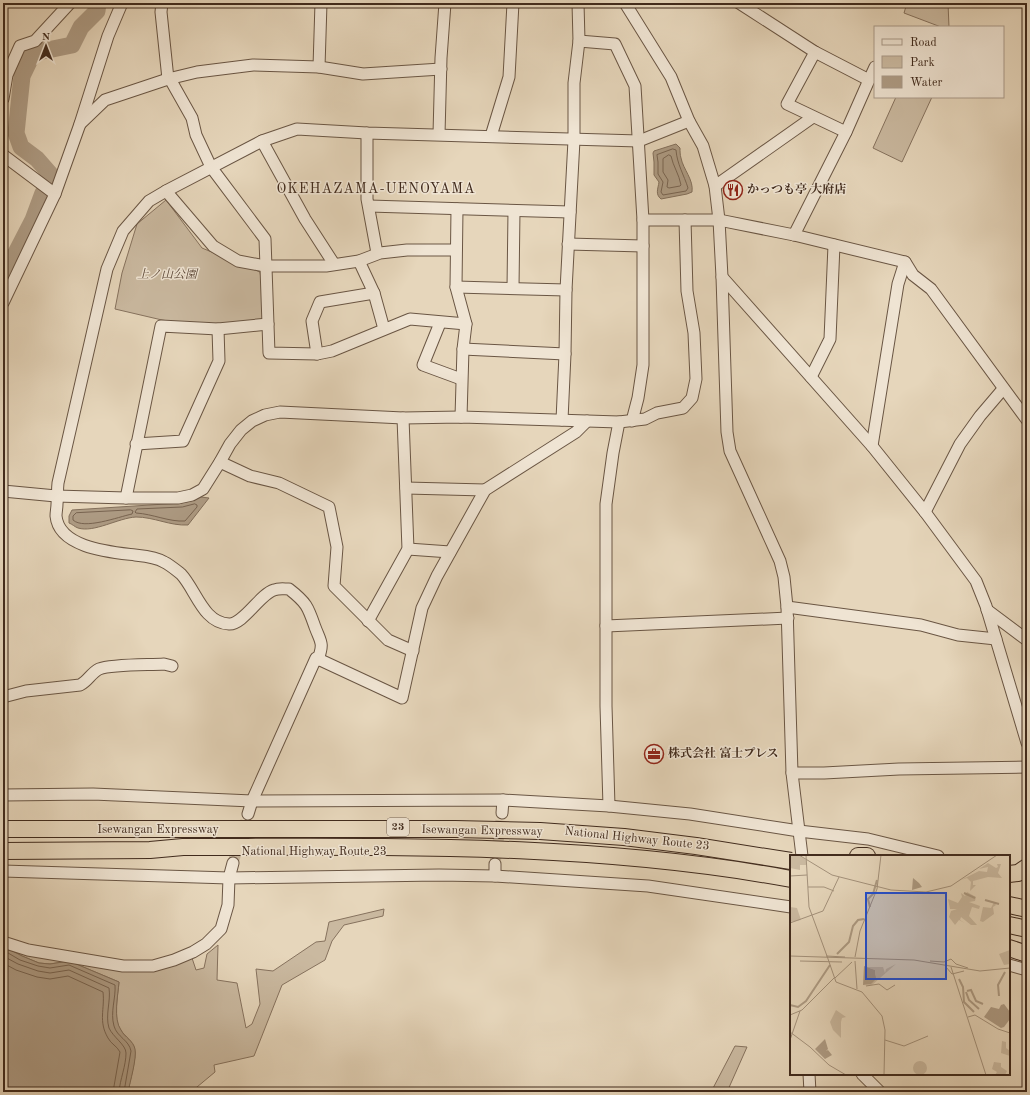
<svg xmlns="http://www.w3.org/2000/svg" width="1030" height="1095" viewBox="0 0 1030 1095" font-family="'Old Standard TT','Noto Serif JP',serif">
<rect width="100%" height="100%" fill="#e6d6bb"/>
<filter id="stains"><feTurbulence type="fractalNoise" baseFrequency=".005" numOctaves="4"/><feColorMatrix values="0 0 0 0 .2 0 0 0 0 .09 0 0 0 0 .02 0 0 0 .5 -.17"/></filter>
<radialGradient id="worn" r=".72"><stop offset=".6" stop-color="#630" stop-opacity="0"/><stop offset="1" stop-color="#630" stop-opacity=".3"/></radialGradient>
<!-- green -->
<g fill="#cab9a0" stroke="#86725e">
<polygon points="907,3 948,3 949,27 941,27 904,13"/>
<polygon points="896,97 932,97 902,162 873,148"/>
<polygon points="166,200 202,248 260,272 268,324 218,329 162,320 115,309 122,273 137,224"/>
<path d="M 384,909 L 383,916 L 344,925 L 332,941 L 325,960 L 282,985 L 254,1056 L 214,1065 L 215,1072 L 191,1092 L 128,1092 C 130,1080 135,1064 135,1053 C 135,1040 121,1035 118,1025 C 114,1013 118,994 119,982 L 69,961 L 50,964 L 39,963 L 22,956 L 11,950 L 108,967 L 192,958 L 196,970 L 204,968 L 207,954 L 218,945 L 217,980 L 237,983 L 246,1028 L 252,1024 L 260,1004 L 256,969 L 273,971 L 316,942 L 325,941 L 329,922 Z"/>
<polygon points="735,1046 747,1047 727,1092 711,1092"/>
</g>
<!-- water -->
<g fill="#ae9c85" stroke="#826f5b">
<path d="M 676,144 L 680,148 C 680,151 680,155 681,158 C 683,169 694,180 692,192 L 687,194 L 661,199 C 655,194 658,189 659,182 L 654,175 L 654,162 L 653,153 L 654,151 Z"/>
<path d="M 201,497 L 209,498 L 188,525 C 170,526 154,517 136,517 C 118,518 94,533 78,528 C 75,527 72,524 69,523 L 69,516 L 72,510 L 181,503 L 191,501 Z"/>
<path d="M 3,946 L 22,956 L 39,963 L 50,964 L 69,961 L 119,982 C 118,995 113,1019 121,1030 C 125,1038 133,1040 135,1049 C 137,1058 130,1082 128,1092 L 3,1092 Z"/>
</g>
<g fill="none" stroke-linecap="round" stroke-linejoin="round">
<!-- shore -->
<g stroke="#786451" stroke-width="1">
<path d="M 673,149 L 676,150 C 677,164 684,175 688,188 L 686,191 L 663,195 L 661,192 L 663,182 L 658,174 L 658,162 L 657,155 Z"/>
<path d="M 669,155 L 671,156 C 673,166 679,174 681,185 L 680,186 L 669,188 L 667,187 L 668,180 L 663,172 L 663,159 Z"/>
<path d="M 195,504 L 197,505 L 197,507 L 185,521 C 169,522 153,514 136,513 L 135,512 L 137,509 L 182,507 Z"/>
<path d="M 131,510 L 133,511 L 132,514 C 118,517 84,530 73,520 L 73,516 L 76,513 Z"/>
<path d="M 3,950 L 20,960 L 38,966 L 50,968 L 69,965 L 115,985 C 116,998 110,1012 114,1026 C 117,1037 129,1040 131,1051 L 124,1092"/>
<path d="M 3,956 L 18,964 L 38,971 L 50,973 L 69,970 L 109,988 C 111,1001 105,1015 109,1028 C 113,1037 126,1045 126,1053 C 126,1066 120,1079 119,1092"/>
<path d="M 3,963 L 16,970 L 37,977 L 50,979 L 68,976 L 103,992 C 105,1009 98,1021 108,1038 C 111,1044 117,1046 120,1052 L 113,1092"/>
</g>
<!-- river -->
<g stroke="#ae9c85" stroke-width="17">
<polyline points="50,176 51,175 37,159 21,147 16,133 22,76 33,53 72,45 81,27 97,11 98,3"/>
<polyline points="3,278 33,220 43,193"/>
</g>
<!-- minor-tunnel -->
<g stroke="#c5b49b" stroke-width="11" stroke-dasharray="11 5.5" stroke-linecap="butt">
<polyline points="233,863 248,814"/>
<polyline points="495,864 502,813"/>
</g>
<!-- minor casing -->
<g stroke="#6a5644" stroke-width="13">
<g id="minor">
<polyline points="162,3 161,12 168,79"/>
<polyline points="625,3 671,77 689,121 703,146 715,186 719,220 722,277 727,432 730,451 780,561 784,577 787,607 792,773 802,856"/>
<polyline points="739,3 815,52 869,80 846,132 794,235"/>
<polyline points="579,41 615,44 635,86 643,220 643,365 638,398 632,421"/>
<polyline points="815,52 787,104 846,132"/>
<polyline points="319,67 321,3"/>
<polyline points="170,79 192,118 196,135 211,167 265,239 269,353 317,354 332,351 410,319 466,324"/>
<polyline points="869,80 875,67"/>
<polyline points="3,99 7,75 20,46 35,41 70,3"/>
<polyline points="80,124 105,100 168,79 197,72 253,65 319,67 363,74 441,69"/>
<polyline points="367,133 367,199 377,253"/>
<polyline points="439,134 441,58 445,3"/>
<polyline points="491,136 509,77 513,3"/>
<polyline points="262,141 305,219 334,264"/>
<polyline points="3,155 55,194"/>
<polyline points="715,186 813,117"/>
<polyline points="166,191 213,246 238,261 265,266 326,266 359,261 380,253 407,250 456,250"/>
<polyline points="369,206 570,212"/>
<polyline points="457,209 456,287 466,324 463,349 461,417"/>
<polyline points="643,220 719,220 794,235 905,262 913,275 931,289 1027,420"/>
<polyline points="568,244 643,246"/>
<polyline points="359,261 374,293 384,329"/>
<polyline points="722,277 872,446 925,512 976,581 986,606 1027,743"/>
<polyline points="456,287 566,290"/>
<polyline points="513,288 514,211"/>
<polyline points="3,303 55,194 80,124 108,36 122,3"/>
<polyline points="440,323 423,365 461,379"/>
<polyline points="463,349 565,354"/>
<polyline points="317,354 312,321 320,302 374,293"/>
<polyline points="811,377 830,339 834,245"/>
<polyline points="562,420 565,354 566,290 574,140 574,83 579,41 578,3"/>
<polyline points="136,444 183,441 219,361 218,329"/>
<polyline points="872,446 898,284 905,262"/>
<polyline points="220,462 250,476 279,483 329,507 337,547 334,586 388,640 413,651"/>
<polyline points="406,488 485,490"/>
<polyline points="3,491 56,496 126,498 178,498 192,495 203,489 220,462 230,444 241,430 252,421 265,415 280,412 403,418 461,417 619,422 645,419 657,413 683,408 692,398 696,379 694,333 687,291 685,220"/>
<polyline points="126,498 161,326 218,329 268,324"/>
<polyline points="925,512 960,444 980,416 1003,389"/>
<polyline points="408,549 450,552"/>
<polyline points="787,607 921,625 958,635 996,639"/>
<polyline points="987,610 1027,640"/>
<polyline points="368,621 408,549 403,418"/>
<polyline points="606,626 788,618"/>
<path d="M 318,660 C 324,642 321,643 315,627 C 308,607 307,603 289,589 C 284,589 279,588 274,590 C 260,594 243,625 229,624 C 203,623 196,590 181,574 C 176,570 170,565 164,562 C 156,557 144,556 135,555 C 111,552 59,548 56,516 C 56,512 57,508 57,504 C 58,497 57,491 58,483 L 107,269 L 123,231 L 149,201 L 166,191 L 262,141 L 297,129 L 367,133 L 639,141 L 689,121"/>
<path d="M 3,697 L 26,691 L 80,685 C 88,681 91,673 99,669 C 112,664 148,665 164,664 L 172,666"/>
<polyline points="792,773 824,773 899,769 1027,767"/>
<polyline points="3,795 93,794 252,801 503,800 609,806 690,814 799,831 868,839 938,856"/>
<polyline points="609,806 606,706 606,504 613,453 619,422"/>
<polyline points="502,813 503,800"/>
<polyline points="248,814 252,801 316,658 402,698 422,608 437,576 485,490 576,432 587,421"/>
<polyline points="3,871 229,878 439,875 495,876 648,886 791,907"/>
<polyline points="495,876 495,864"/>
<polyline points="3,942 28,950 123,966 153,966 174,960 193,952 206,944 221,929 228,905 229,878 233,863"/>
<polyline points="1009,965 1027,970"/>
<polyline points="809,1074 810,1092"/>
<polyline points="862,1074 880,1092"/>
</g>
</g>
<!-- highway casing -->
<g stroke="#412b1d" stroke-width="18">
<g id="highway">
<polyline points="858,856 867,856"/>
<polyline points="1009,874 1018,873 1027,867"/>
<polyline points="1009,905 1027,909"/>
<polyline points="1009,925 1027,929"/>
<polyline points="1009,948 1027,954"/>
</g>
</g>
<!-- minor -->
<use href="#minor" stroke="#efe4d3" stroke-width="11"/>
<!-- highway -->
<use href="#highway" stroke="#e6d6bb" stroke-width="16"/>
<!-- highway-bridge casing -->
<g stroke="#412b1d" stroke-width="18" stroke-linecap="butt">
<g id="highway-bridge">
<polyline points="3,829 455,829 540,831 624,837 696,846 791,861"/>
<path d="M 3,851 L 150,850 L 183,847 C 386,847 590,842 791,879"/>
</g>
</g>
<!-- highway-bridge -->
<use href="#highway-bridge" stroke="#e6d6bb" stroke-width="16"/>
</g>
<!-- icons -->
<defs>
<g id="restaurant-ring" transform="scale(1)"><circle r="9.5" fill="#efe4d3" stroke="#8f2418" stroke-width="1.5"/><path d="M-5-6h1v4h1v-4h1v4h1v-4h1v5L-1.5 .5V6h-2V.5L-5-1ZM5-6V6H3V1.5H1.5Q1.5-4 5-6Z" fill="#8f2418"/></g>
<g id="office-ring" transform="scale(1)"><circle r="9.5" fill="#efe4d3" stroke="#8f2418" stroke-width="1.5"/><path d="M-6-3h4V-5.5h4V-3h4V5H-6ZM-1-4.5V-3h2v-1.5ZM-6 0V1H6V0Z" fill="#8f2418"/></g>
</defs>
<g fill-rule="evenodd">
<use href="#restaurant-ring" x="733" y="190"/>
<use href="#office-ring" x="654" y="754"/>
</g>
<g text-anchor="middle" dominant-baseline="central" stroke-width="3" stroke-linejoin="round" paint-order="stroke">
<!-- shield labels -->
<rect fill="#efe4d3" stroke="#756254" stroke-width="1" x="387" y="818" width="22" height="18" rx="3"/>
<g font-size="11" font-weight="bold" fill="#412b1d">
<text x="398" y="827">23</text>
</g>
<!-- poi labels -->
<g font-size="12" font-weight="bold" fill="#412b1d" stroke="#efe4d3" text-anchor="start">
<text x="747" y="190">かっつも亭 大府店</text>
<text x="668" y="754">株式会社 富士プレス</text>
</g>
<!-- park labels -->
<g font-size="12" font-style="italic" fill="#5c4737" stroke="#efe4d3">
<text x="167" y="275">上ノ山公園</text>
</g>
<!-- street labels -->
<g font-size="12" fill="#412b1d" stroke="#efe4d3">
<text x="158" y="830">Isewangan Expressway</text>
<text transform="translate(482 831) rotate(1)">Isewangan Expressway</text>
<text transform="translate(637 839) rotate(6)">National Highway Route 23</text>
<text x="314" y="852">National Highway Route 23</text>
</g>
<!-- quarter labels -->
<g font-size="14" letter-spacing="1" fill="#412b1d" stroke="#efe4d3">
<text x="376" y="189">OKEHAZAMA-UENOYAMA</text>
</g>
</g>
<!-- overview -->
<g transform="translate(790 855)">
<rect width="220" height="220" fill="#e6d6bb"/>
<path d="M 0,0 L 9,0 L 16,5 L 16,10 L 10,10 L 10,15 L 0,13 ZM 198,8 L 206,13 L 208,12 L 207,9 L 211,9 L 208,18 L 212,23 L 198,22 L 183,26 L 183,30 L 186,30 L 180,36 L 181,27 L 177,23 L 171,25 L 189,16 L 197,17 L 198,12 L 189,14 ZM 177,37 L 186,42 L 185,46 L 186,44 L 185,46 L 179,47 L 190,51 L 189,54 L 182,52 L 179,61 L 187,70 L 181,70 L 171,62 L 170,65 L 175,68 L 169,65 L 165,70 L 159,62 L 161,56 L 167,54 L 160,54 L 158,44 L 168,48 L 172,42 L 171,38 L 175,41 ZM 204,47 L 206,50 L 203,52 L 204,59 L 193,67 L 190,66 L 193,52 L 201,53 ZM 0,52 L 7,53 L 11,65 L 0,67 ZM 220,95 L 220,109 L 214,110 L 209,99 ZM 106,109 L 82,130 L 79,131 L 74,130 L 81,129 L 86,120 L 85,115 L 77,112 L 93,112 L 95,118 L 96,114 ZM 46,155 L 56,162 L 52,163 L 51,167 L 51,183 L 43,175 L 40,167 ZM 212,186 L 216,187 L 216,193 L 220,196 L 220,201 L 211,198 ZM123 213a7 7 0 1 1 14 0a7 7 0 1 1-14 0ZM 204,207 L 211,208 L 211,212 L 217,216 L 215,220 L 205,220 L 207,217 L 202,214 Z" fill="#cab9a0"/>
<path d="M 123,23 L 129,28 L 132,32 L 122,35 ZM 74,111 L 85,115 L 86,124 L 81,129 L 73,130 ZM 214,149 L 220,157 L 220,164 L 214,172 L 211,173 L 194,162 L 201,152 L 209,154 L 211,150 ZM 35,184 L 38,194 L 36,196 L 38,195 L 42,200 L 35,204 L 25,194 Z" fill="#ae9c85"/>
<path fill="none" stroke="#ae9c85" stroke-width="2" d="M 174,38 L 185,43M 195,45 L 209,49M 80,52 L 78,44 L 83,39 L 87,25M 47,99 L 59,87 L 63,71 L 68,65 L 74,64M 169,124 L 173,132 L 174,147 L 184,157M 177,136 L 181,135 L 186,146 L 193,149M 176,137 L 179,145 L 189,154M 209,141 L 208,130 L 215,117M 0,150 L 8,152 L 16,146 L 40,110"/>
<path fill="none" stroke="#a4927c" stroke-width="1" d="M 9,0 L 42,20 L 101,35 L 136,37 L 161,31 L 207,0M 16,0 L 19,52 L 37,101M 0,21 L 17,20M 18,32 L 34,32 L 44,36M 0,68 L 33,56 L 49,22M 0,101 L 124,105 L 190,116 L 220,113M 36,101 L 55,102M 37,101 L 46,127 L 72,137 L 92,161 L 95,175 L 94,220M 65,102 L 70,76 L 87,34 L 91,0M 10,106 L 52,107M 65,106 L 67,134M 140,106 L 154,107 L 161,104 L 166,109 L 178,113M 156,112 L 162,119 L 174,116M 161,112 L 196,220M 45,123 L 62,107M 76,131 L 89,129 L 97,135 L 105,130M 0,160 L 12,155 L 44,123M 178,162 L 185,160 L 208,174 L 220,178M 0,177 L 20,192 L 39,210 L 56,220M 0,185 L 10,156M 95,185 L 114,191 L 138,181"/>
<path fill="#1d4ed8" fill-opacity="0.15" stroke="#1d4ed8" stroke-width="2" d="M 76,38 L 156,38 L 156,124 L 76,124 Z"/>
<rect width="220" height="220" fill="none" stroke="#412b1d" stroke-width="2"/>
</g>
<!-- margin -->
<rect width="1030" height="1095" fill="none" stroke="#e6d6bb" stroke-width="16"/>
<rect x="4" y="4" width="1022" height="1087" fill="none" stroke="#412b1d" stroke-width="2"/>
<rect x="8" y="8" width="1014" height="1079" fill="none" stroke="#412b1d"/>
<!-- legend -->
<rect x="874" y="26" width="130" height="72" fill="#efe4d3" stroke="#a99a8a"/>
<rect x="882" y="39" width="20" height="6" fill="#efe4d3" stroke="#a99a8a"/>
<text x="910" y="46" font-size="12" fill="#412b1d">Road</text>
<rect x="882" y="56" width="20" height="12" fill="#cab9a0" stroke="#a99a8a"/>
<text x="910" y="66" font-size="12" fill="#412b1d">Park</text>
<rect x="882" y="76" width="20" height="12" fill="#ae9c85" stroke="#a99a8a"/>
<text x="910" y="86" font-size="12" fill="#412b1d">Water</text>
<!-- north arrow -->
<g transform="translate(46 46)" stroke="#efe4d3" stroke-width="3" paint-order="stroke">
<path d="M0-3L7 15L0 10L-7 15Z" fill="#412b1d"/>
<text y="-6" font-size="11" font-weight="bold" text-anchor="middle" fill="#412b1d">N</text>
</g>
<rect width="100%" height="100%" filter="url(#stains)"/>
<rect width="100%" height="100%" fill="url(#worn)"/>
</svg>
